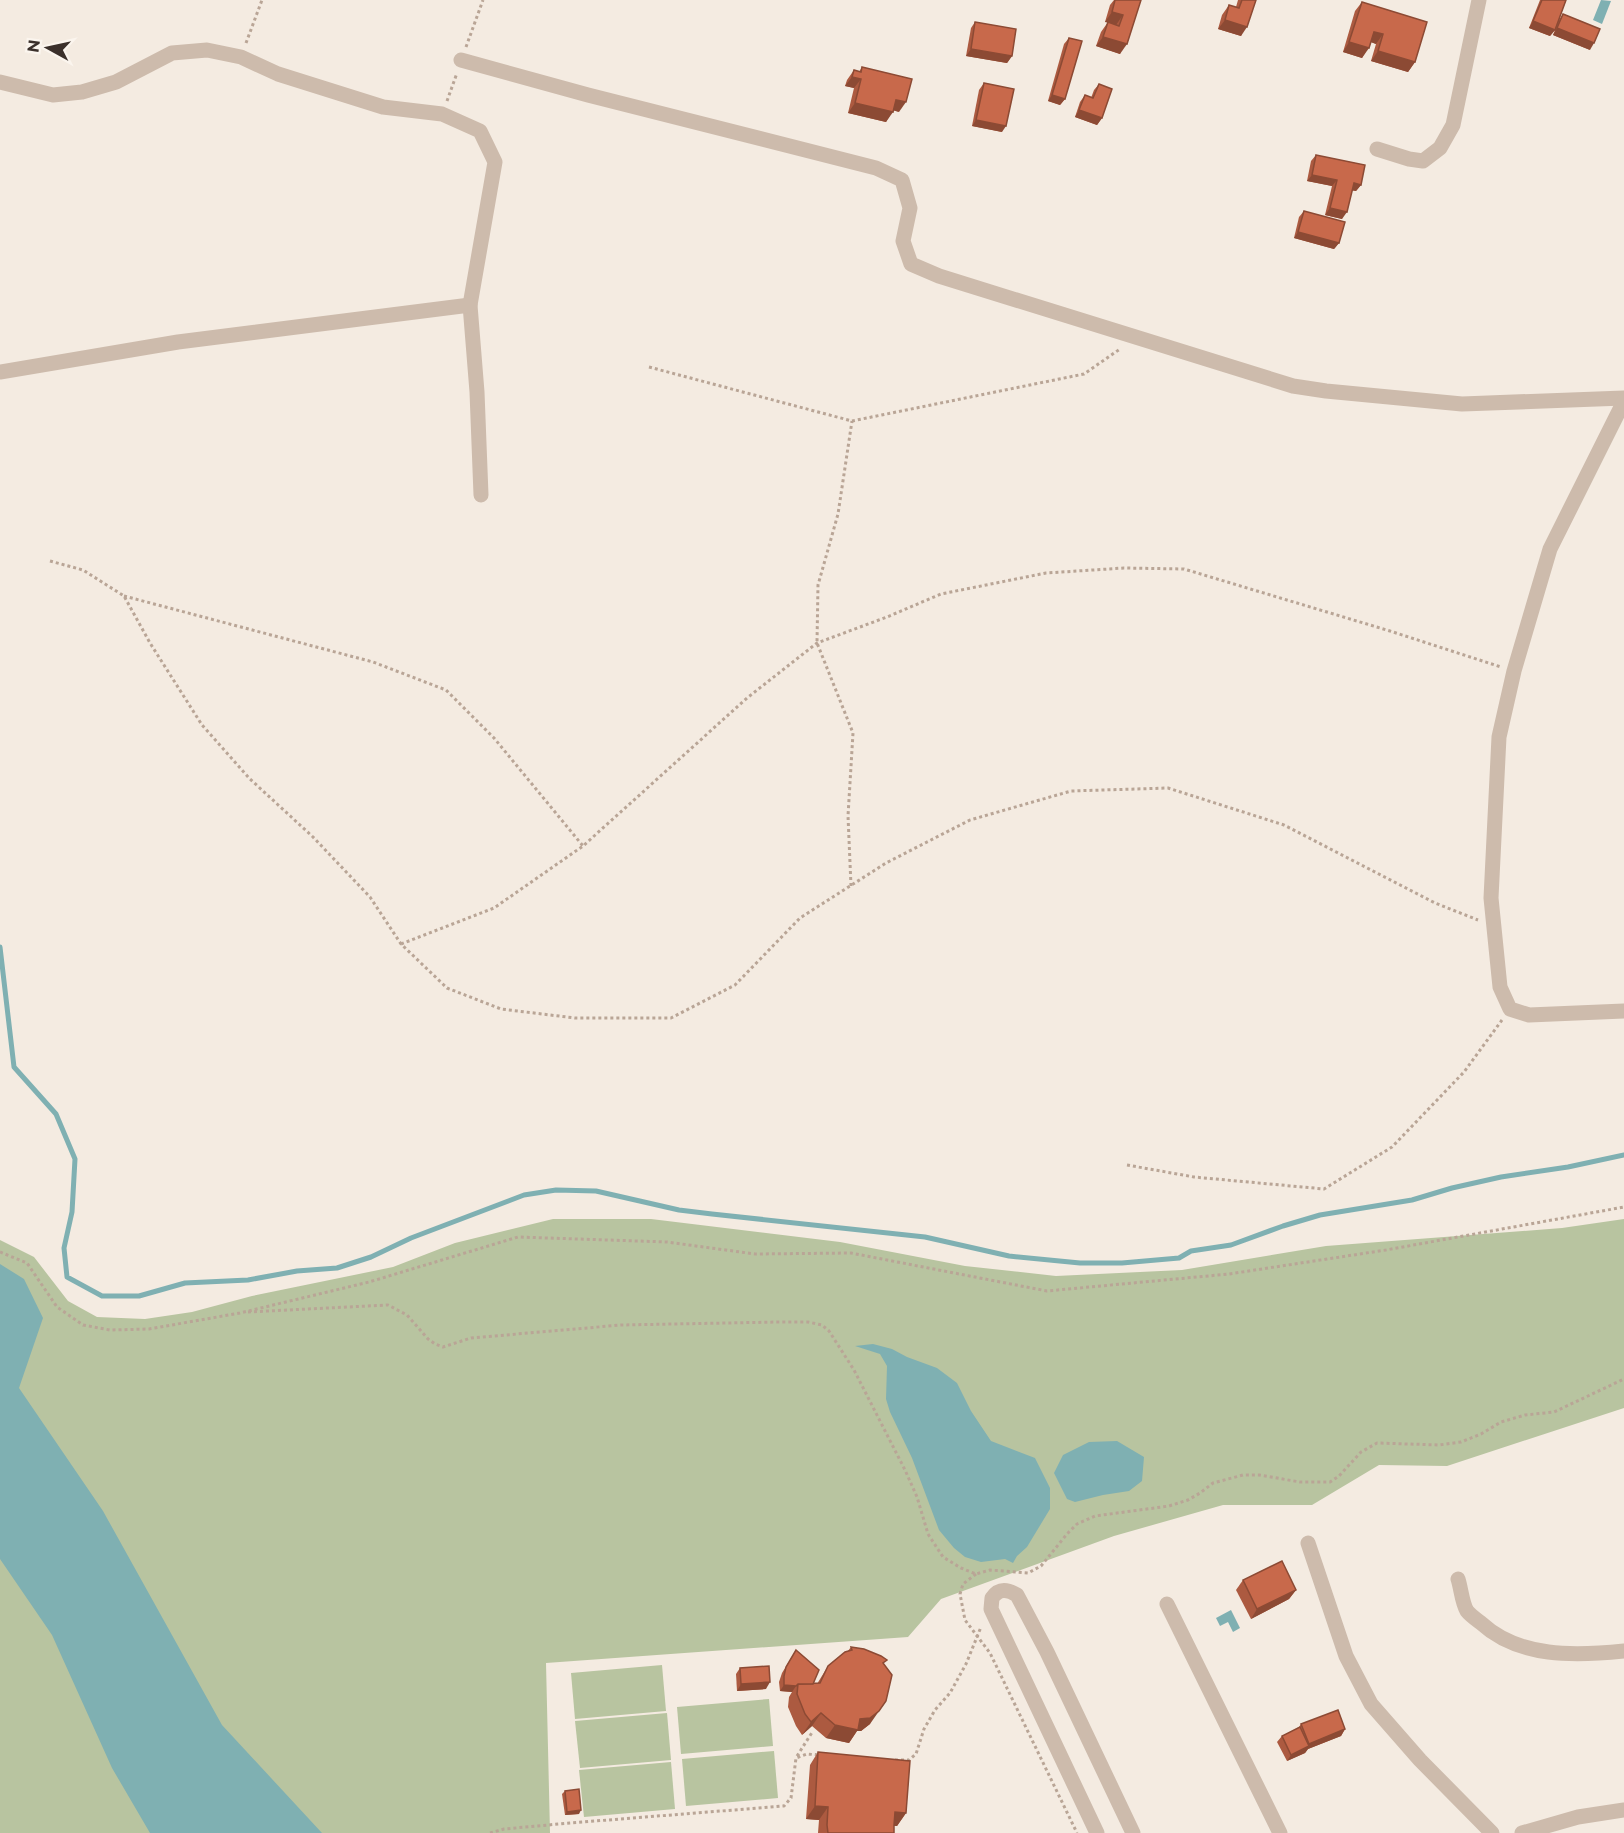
<svg xmlns="http://www.w3.org/2000/svg" width="1624" height="1833" viewBox="0 0 1624 1833" font-family="Montserrat,sans-serif">
<rect width="100%" height="100%" fill="#f4ebe1"/>
<!-- green -->
<g fill="#b8c4a0">
<polygon points="553,1219 651,1219 840,1242 965,1266 1056,1276 1182,1270 1326,1246 1562,1228 1624,1219 1624,1408 1447,1466 1379,1465 1312,1505 1223,1505 1114,1536 941,1599 908,1637 546,1663 550,1833 0,1833 0,1240 34,1257 68,1301 97,1317 145,1319 192,1312 252,1296 393,1267 455,1243"/>
<polygon points="662,1665 666,1711 575,1719 571,1673"/>
<polygon points="769,1699 773,1746 681,1754 677,1707"/>
<polygon points="667,1713 671,1760 580,1768 575,1721"/>
<polygon points="774,1751 778,1798 686,1806 682,1759"/>
<polygon points="671,1762 675,1809 584,1817 579,1770"/>
</g>
<!-- water -->
<g fill="#7fb0b2">
<polygon points="1601,0 1611,1 1602,24 1593,20"/>
<polygon points="0,1264 24,1279 43,1318 19,1388 103,1511 222,1725 322,1833 150,1833 112,1768 52,1635 0,1559"/>
<polygon points="873,1344 892,1349 907,1357 937,1368 957,1383 971,1411 991,1441 1035,1458 1050,1488 1050,1509 1027,1547 1017,1556 1013,1563 1005,1559 981,1562 965,1557 954,1548 939,1530 912,1458 890,1412 886,1399 887,1366 880,1354 855,1346"/>
<polygon points="1117,1441 1144,1457 1142,1481 1129,1491 1103,1495 1075,1502 1067,1499 1054,1473 1063,1455 1089,1442"/>
<polygon points="1231,1610 1240,1628 1233,1632 1228,1622 1220,1626 1216,1618"/>
</g>
<g fill="none" stroke-linecap="round" stroke-linejoin="round">
<!-- stream -->
<polyline stroke="#7fb0b2" stroke-width="5" points="0,947 14,1067 56,1114 75,1159 72,1212 64,1248 67,1277 102,1296 139,1296 185,1283 248,1280 297,1271 337,1268 371,1257 411,1238 524,1195 556,1190 596,1191 679,1210 712,1214 925,1237 1009,1256 1080,1263 1122,1263 1179,1258 1191,1251 1231,1245 1283,1226 1320,1215 1412,1200 1452,1188 1501,1177 1568,1167 1624,1155"/>
<!-- path -->
<g stroke="#b9a596" stroke-width="3" stroke-dasharray="3 3" stroke-linecap="butt">
<polyline points="246,43 262,0"/>
<polyline points="466,47 483,0"/>
<polyline points="447,101 457,73"/>
<polyline points="649,367 852,421 1084,374 1120,349"/>
<polyline points="50,561 83,570 124,596 150,643 202,725 250,779 313,837 370,897 401,944 447,988 501,1009 575,1018 671,1018 735,985 800,918 886,863 970,820 1071,791 1168,788 1284,825 1435,903 1478,920"/>
<polyline points="124,596 373,662 446,690 494,738 583,846"/>
<polyline points="851,886 848,816 853,733 817,643 818,585 838,514 852,421"/>
<polyline points="401,944 494,908 583,846 747,698 817,643 887,617 941,594 1046,573 1124,568 1184,569 1390,631 1501,667"/>
<polyline points="1127,1165 1194,1177 1324,1189 1392,1147 1464,1072 1502,1020"/>
<polyline points="0,1252 27,1263 57,1307 83,1325 110,1330 149,1329 240,1313 369,1282 518,1237 667,1242 755,1254 851,1253 1047,1291 1229,1274 1386,1250 1624,1207"/>
<polyline points="248,1312 388,1305 407,1315 428,1339 435,1344 443,1347 471,1338 621,1325 779,1322 808,1322 822,1325 829,1331 854,1370 905,1470 917,1497 928,1534 943,1557 961,1568 976,1574 990,1570 1028,1573 1041,1566 1067,1534 1077,1524 1095,1516 1169,1506 1188,1500 1200,1493 1213,1483 1243,1475 1259,1475 1300,1482 1330,1482 1339,1476 1361,1452 1377,1443 1439,1445 1461,1442 1481,1434 1501,1422 1525,1415 1554,1412 1624,1379"/>
<polyline points="976,1574 963,1584 960,1594 965,1620 990,1653 1077,1833"/>
<polyline points="797,1756 813,1731"/>
<polyline points="895,1760 909,1760 916,1754 924,1729 935,1710 950,1693 966,1664 981,1627"/>
<polyline points="490,1833 504,1829 570,1823 784,1806 791,1798 796,1758 807,1754 820,1755"/>
</g>
<!-- minor -->
<g stroke="#cdbbac" stroke-width="15">
<polyline points="461,60 588,95 876,168 902,180 910,208 903,241 911,264 939,276 1293,386 1326,391 1462,404 1624,398"/>
<polyline points="0,82 53,95 82,92 116,82 172,53 207,50 241,57 278,74 383,107 442,114 480,131 495,162 470,305 477,392 481,495"/>
<polyline points="1377,149 1409,159 1423,161 1440,148 1453,125 1479,0"/>
<polyline points="0,372 178,342 470,305"/>
<polyline points="1624,401 1550,549 1514,671 1499,737 1491,898 1500,987 1510,1009 1529,1015 1624,1011"/>
<polyline points="1308,1543 1346,1656 1371,1704 1420,1760 1492,1833"/>
<path d="M 1458,1579 C 1461,1588 1462,1603 1467,1611 C 1470,1615 1477,1620 1481,1623 C 1519,1658 1575,1656 1624,1651"/>
<polyline points="1167,1604 1280,1833"/>
<path d="M 1097,1833 L 991,1609 L 992,1598 C 999,1588 1007,1589 1017,1595 L 1047,1652 L 1133,1833"/>
<polyline points="1522,1833 1578,1817 1624,1810"/>
</g>
</g>
<!-- wall -->
<g fill="#ac5a40">
<polygon points="1114,0 1141,0 1120,54 1096,46 1101,32 1108,22 1105,22 1110,5"/>
<polygon points="1238,0 1256,0 1241,36 1218,29 1222,15 1229,5 1236,7"/>
<polygon points="1540,0 1566,0 1559,20 1563,14 1590,50 1553,35 1555,30 1550,36 1529,28"/>
<polygon points="1362,2 1415,62 1408,72 1371,61 1376,44 1371,42 1362,58 1343,52 1355,11"/>
<polygon points="975,22 1012,56 1007,63 966,56 971,28"/>
<polygon points="1069,38 1065,99 1060,105 1048,101 1064,44"/>
<polygon points="862,67 899,112 893,110 886,122 848,113 854,88 845,86 847,80 854,70 859,72"/>
<polygon points="984,83 1002,132 972,126 979,90"/>
<polygon points="1099,84 1102,118 1097,125 1075,117 1080,102 1085,95 1091,98 1094,90"/>
<polygon points="1316,155 1361,185 1356,191 1352,190 1342,219 1325,215 1332,186 1307,181 1311,161"/>
<polygon points="1304,211 1339,243 1334,249 1294,238 1299,217"/>
<polygon points="1243,1580 1296,1590 1289,1599 1251,1619 1236,1590"/>
<polygon points="851,1647 884,1664 870,1724 861,1731 857,1731 849,1743 826,1738 812,1726 802,1735 796,1726 788,1707 789,1697 792,1692 780,1691 779,1682 782,1673 796,1650 813,1684 817,1684 828,1666 848,1651"/>
<polygon points="740,1668 766,1689 737,1691 736,1674"/>
<polygon points="1301,1724 1345,1729 1341,1736 1308,1749 1305,1753 1287,1761 1277,1742 1282,1736 1299,1727"/>
<polygon points="818,1752 906,1813 897,1826 894,1826 894,1833 818,1833 819,1820 806,1819 810,1765"/>
<polygon points="565,1791 579,1814 565,1815 562,1794"/>
</g>
<!-- shaded-wall -->
<g fill="#8c4a34">
<polygon points="1112,12 1123,15 1116,25 1105,22"/>
<polygon points="1225,20 1247,27 1241,36 1218,29"/>
<polygon points="1533,21 1555,30 1550,36 1529,28"/>
<polygon points="1557,28 1594,43 1590,50 1553,35"/>
<polygon points="1374,32 1383,34 1376,44 1368,41"/>
<polygon points="1103,37 1127,44 1120,54 1096,46"/>
<polygon points="1349,42 1369,48 1362,58 1343,52"/>
<polygon points="971,49 1012,56 1007,63 966,56"/>
<polygon points="1378,51 1415,62 1408,72 1371,61"/>
<polygon points="852,77 861,79 854,88 845,86"/>
<polygon points="1052,95 1065,99 1060,105 1048,101"/>
<polygon points="896,100 906,102 899,112 889,109"/>
<polygon points="855,103 893,112 886,122 848,113"/>
<polygon points="1079,110 1102,118 1097,125 1075,117"/>
<polygon points="976,120 1006,126 1002,132 972,126"/>
<polygon points="1312,175 1337,180 1332,186 1307,181"/>
<polygon points="1354,183 1361,185 1356,191 1349,190"/>
<polygon points="1330,208 1347,212 1342,219 1325,215"/>
<polygon points="1298,232 1339,243 1334,249 1294,238"/>
<polygon points="1296,1590 1289,1599 1251,1619 1257,1609"/>
<polygon points="770,1682 766,1689 737,1691 741,1684"/>
<polygon points="784,1685 796,1686 792,1692 780,1691"/>
<polygon points="886,1701 870,1724 861,1731 857,1731 849,1743 826,1738 835,1725 860,1719"/>
<polygon points="821,1713 812,1726 802,1735 811,1722"/>
<polygon points="1345,1729 1341,1736 1308,1749 1305,1753 1287,1761 1291,1755 1309,1744"/>
<polygon points="815,1806 828,1807 819,1820 806,1819"/>
<polygon points="581,1810 579,1814 565,1815 567,1812"/>
<polygon points="895,1812 906,1813 897,1826 886,1825"/>
</g>
<!-- building -->
<g fill="#c8694b" stroke="#8c4a34" stroke-width="1.5">
<polygon points="1115,0 1141,0 1127,44 1103,37 1108,22 1119,26 1123,15 1112,12"/>
<polygon points="1242,0 1256,0 1247,27 1225,20 1229,5 1239,8"/>
<polygon points="1542,0 1566,0 1555,30 1533,21"/>
<polygon points="1362,2 1427,22 1415,62 1378,51 1383,34 1374,32 1369,48 1349,42"/>
<polygon points="1563,14 1600,29 1594,43 1557,28"/>
<polygon points="975,22 1016,29 1012,56 971,49"/>
<polygon points="1069,38 1082,41 1065,99 1052,95"/>
<polygon points="862,67 912,79 906,102 896,100 893,112 855,103 861,79 852,77 854,70 861,72"/>
<polygon points="984,83 1014,89 1006,126 976,120"/>
<polygon points="1099,84 1112,89 1102,118 1079,110 1085,95 1093,98"/>
<polygon points="1316,155 1365,165 1361,185 1354,183 1347,212 1330,208 1337,180 1312,175"/>
<polygon points="1304,211 1345,222 1339,243 1298,232"/>
<polygon points="1282,1561 1296,1590 1257,1609 1243,1580"/>
<polygon points="851,1647 864,1649 881,1656 887,1660 883,1663 892,1675 886,1701 879,1711 870,1718 860,1719 858,1730 835,1725 821,1713 811,1722 805,1714 797,1694 798,1684 820,1683 828,1666 845,1652 852,1650"/>
<polygon points="796,1650 819,1670 813,1684 798,1684 796,1686 784,1685 784,1676 786,1667"/>
<polygon points="769,1666 770,1682 741,1684 740,1668"/>
<polygon points="1338,1710 1345,1729 1309,1744 1301,1724"/>
<polygon points="1300,1727 1309,1746 1291,1755 1282,1736"/>
<polygon points="818,1752 910,1761 906,1813 895,1812 894,1825 894,1833 828,1833 827,1825 828,1807 815,1806"/>
<polygon points="579,1789 581,1810 567,1812 565,1791"/>
</g>
<!-- north arrow -->
<g transform="translate(48 48) rotate(278)" stroke="#fbf5ee" stroke-width="4.5" paint-order="stroke">
<path d="M0-4.5L10 22L0 15L-10 22Z" fill="#3b302b"/>
<text y="-9" font-size="16" font-weight="bold" text-anchor="middle" fill="#3b302b">N</text>
</g>
</svg>
